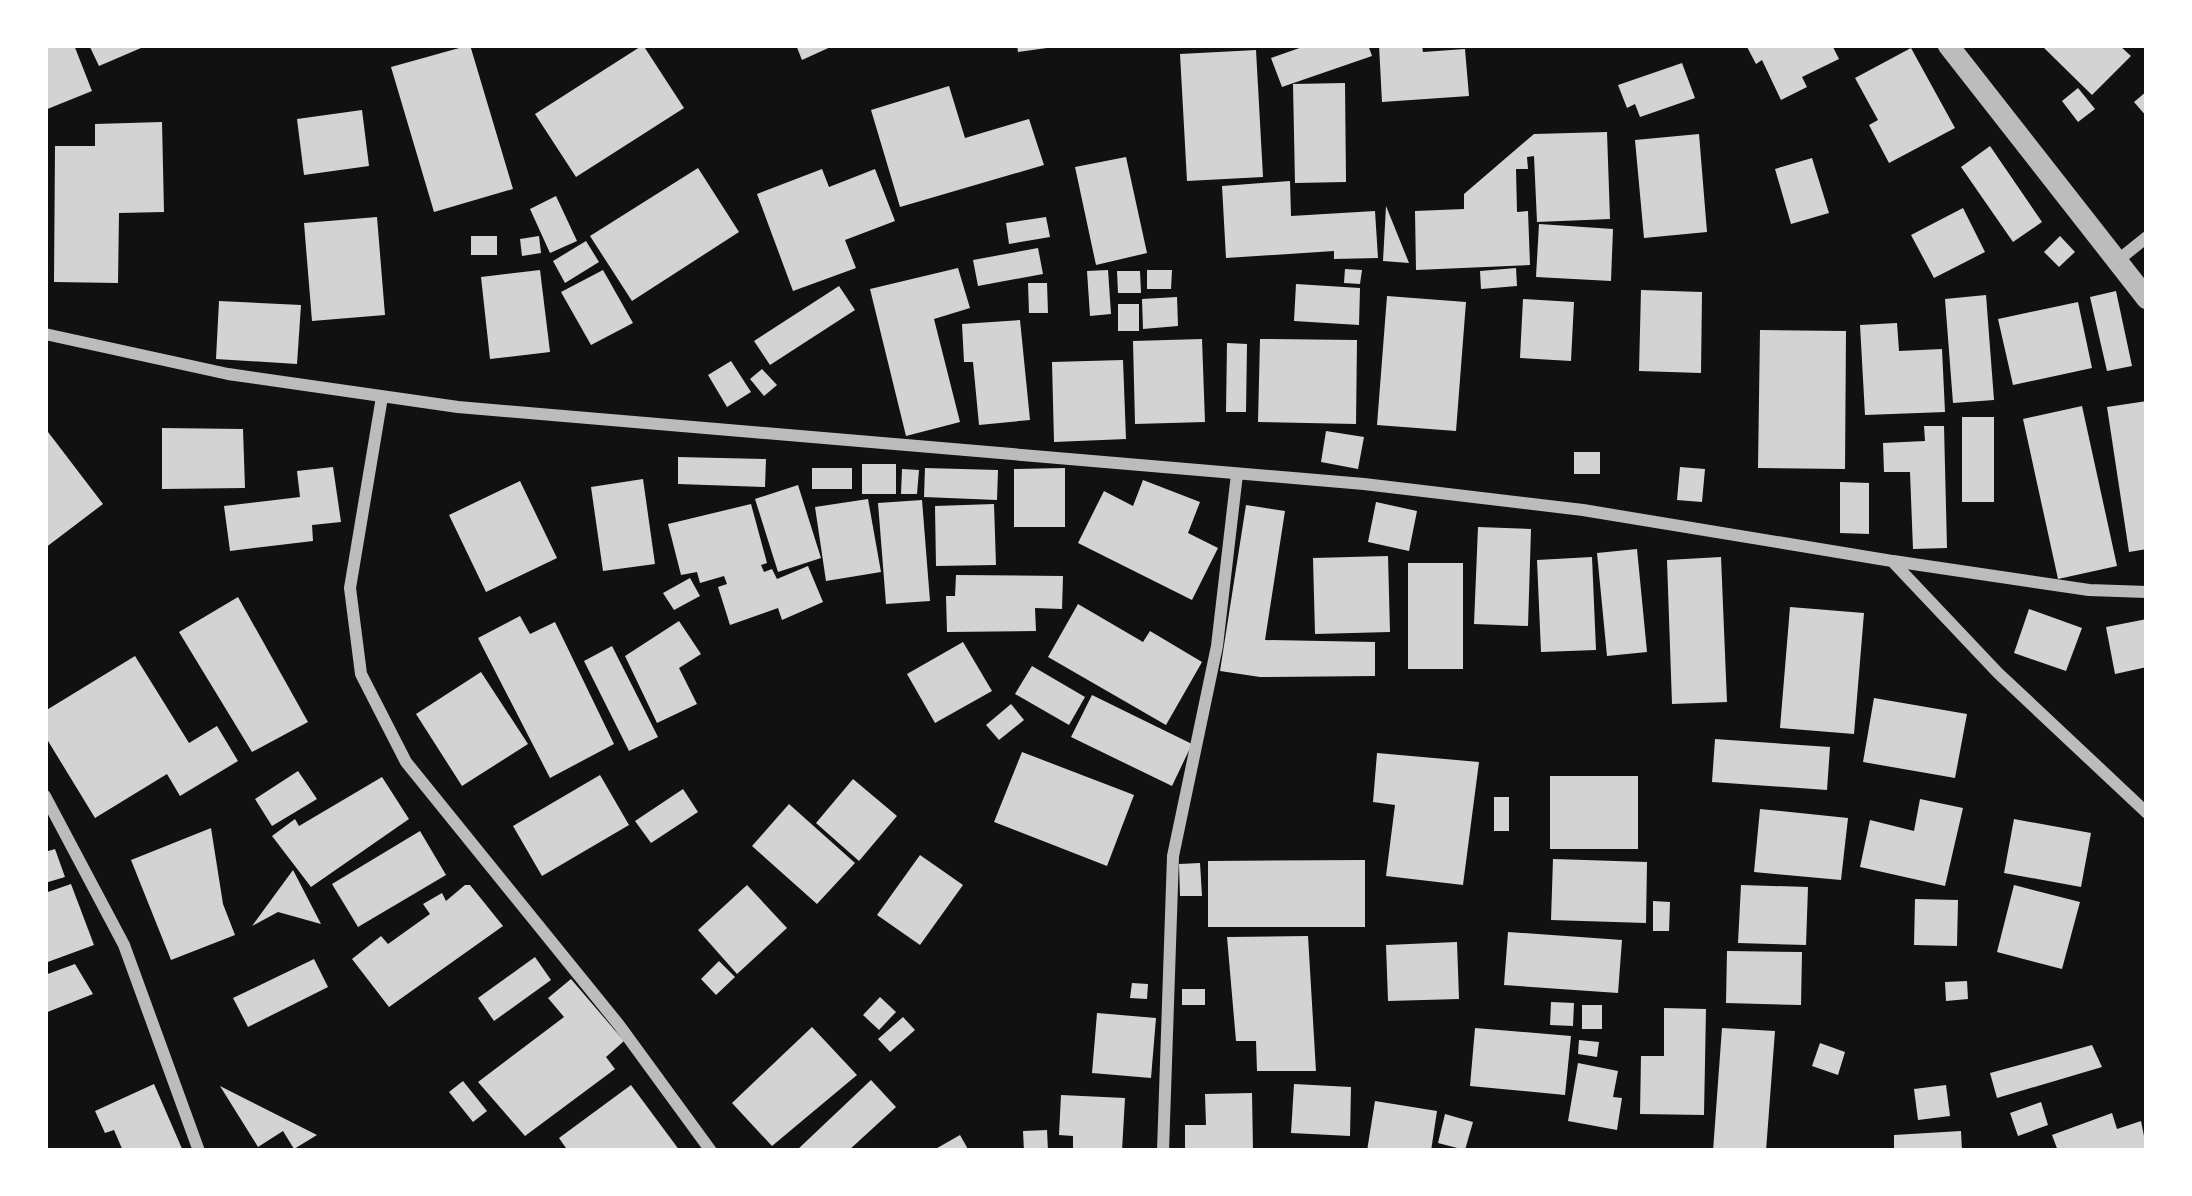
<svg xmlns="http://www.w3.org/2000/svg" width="2192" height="1196" viewBox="0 0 2192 1196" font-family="Montserrat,sans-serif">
<rect width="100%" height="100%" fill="#111"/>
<!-- building -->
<g fill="#d3d3d3">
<polygon points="45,45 74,45 92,91 45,110"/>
<polygon points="89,45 148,45 99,66"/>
<polygon points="470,45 513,189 434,212 391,67"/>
<polygon points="643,45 684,108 576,177 535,114"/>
<polygon points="796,45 835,45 802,60"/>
<polygon points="1017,45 1046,45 1047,48 1018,52"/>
<polygon points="1308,45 1368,45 1372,56 1282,87 1271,58"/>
<polygon points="1379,45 1422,45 1423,52 1465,49 1469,96 1382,102"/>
<polygon points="1746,45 1832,45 1839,59 1802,77 1807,87 1781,100 1762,60 1756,64"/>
<polygon points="2041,45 2119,45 2131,56 2092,95"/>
<polygon points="1911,48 1955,128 1889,163 1869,125 1878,120 1855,78"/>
<polygon points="1256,50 1263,177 1187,181 1180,54"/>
<polygon points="1682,63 1695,98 1640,117 1635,104 1627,108 1618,85"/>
<polygon points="1345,83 1346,182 1295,183 1293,84"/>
<polygon points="949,86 965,138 1029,119 1044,165 900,207 871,110"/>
<polygon points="2078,88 2095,109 2078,122 2062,101"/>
<polygon points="2147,91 2147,117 2134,102"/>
<polygon points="362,110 369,166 304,175 297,119"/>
<polygon points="162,122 164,212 119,213 118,283 54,282 55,146 95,146 95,124"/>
<polygon points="1607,132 1610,219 1537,222 1534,156 1527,157 1528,169 1516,169 1517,212 1528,211 1530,265 1416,270 1415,211 1464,209 1464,194 1534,134"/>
<polygon points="1699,134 1707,232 1644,238 1635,140"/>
<polygon points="1990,146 2042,222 2013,242 1961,167"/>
<polygon points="1126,157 1147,253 1096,265 1075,167"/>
<polygon points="1812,158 1829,213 1791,224 1775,169"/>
<polygon points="698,168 739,232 632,301 590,236"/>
<polygon points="822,169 829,187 875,169 895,221 845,240 856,268 793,291 757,194"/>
<polygon points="1290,181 1291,216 1375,211 1378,258 1334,259 1334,251 1226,258 1222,186"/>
<polygon points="556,196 577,241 550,253 530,209"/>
<polygon points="1386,206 1409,263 1383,261"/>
<polygon points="1963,208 1985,252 1934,278 1911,235"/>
<polygon points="377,217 385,315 312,321 304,223"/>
<polygon points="1046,217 1050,237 1009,244 1006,223"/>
<polygon points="1539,224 1613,229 1611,281 1536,277"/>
<rect x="471" y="236" width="26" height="19"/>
<polygon points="539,236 541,253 522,256 520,239"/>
<polygon points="2060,236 2075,252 2059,267 2044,252"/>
<polygon points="586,241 599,262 565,283 553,261"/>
<polygon points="1038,248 1043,274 978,286 973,260"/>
<polygon points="958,268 970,308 934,319 960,422 906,436 870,289"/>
<polygon points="1516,268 1517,286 1481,289 1480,271"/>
<polygon points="1345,269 1362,270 1360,284 1344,283"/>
<polygon points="540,270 550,352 490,359 481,277"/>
<polygon points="603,270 633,323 591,345 561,292"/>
<polygon points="1108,270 1111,314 1090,316 1087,271"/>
<polygon points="1147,270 1172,270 1171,289 1147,289"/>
<polygon points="1117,271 1140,271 1141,293 1118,293"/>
<polygon points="1028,283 1047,283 1048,313 1029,313"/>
<polygon points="1296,284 1360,288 1359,325 1294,321"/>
<polygon points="839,286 855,310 770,365 754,341"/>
<polygon points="1641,290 1702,292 1701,373 1639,371"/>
<polygon points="2116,291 2132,366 2107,371 2090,297"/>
<polygon points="1986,295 1994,400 1953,403 1945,299"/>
<polygon points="1387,296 1466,302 1456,431 1377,425"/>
<polygon points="1177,297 1178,326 1143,329 1142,299"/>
<polygon points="1523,299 1574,302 1571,361 1520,358"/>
<polygon points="219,301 301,305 297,364 216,359"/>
<polygon points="2078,302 2092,368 2013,385 1998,319"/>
<rect x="1118" y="304" width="21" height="27"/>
<polygon points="1020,320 1030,420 979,425 973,362 964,362 962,324"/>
<polygon points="1897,323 1899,351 1942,349 1945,412 1865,415 1860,325"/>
<polygon points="1760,330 1846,331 1845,469 1758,468"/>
<polygon points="1202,339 1205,422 1135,424 1133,341"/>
<polygon points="1260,339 1357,340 1356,424 1258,422"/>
<polygon points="1227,343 1247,344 1246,412 1226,412"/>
<polygon points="1123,360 1126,439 1054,442 1052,362"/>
<polygon points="731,361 751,392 727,407 708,375"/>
<polygon points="762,369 777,385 764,396 750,379"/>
<polygon points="2147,401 2147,549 2129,552 2107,407"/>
<polygon points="2082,406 2117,566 2058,579 2023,419"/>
<rect x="1962" y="417" width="32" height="85"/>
<polygon points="1924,426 1944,426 1947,548 1913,549 1910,472 1884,472 1883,443 1925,441"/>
<polygon points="45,428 103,504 45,548"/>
<polygon points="162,428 243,429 245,488 162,489"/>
<polygon points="1326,431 1364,437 1358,469 1321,462"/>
<rect x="1574" y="452" width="26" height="22"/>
<polygon points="678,457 766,459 765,487 678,484"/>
<rect x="862" y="464" width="34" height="30"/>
<polygon points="333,467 341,522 312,525 313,541 230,551 224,506 300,497 297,471"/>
<polygon points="1680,467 1705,469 1702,502 1677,500"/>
<rect x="812" y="468" width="40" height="21"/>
<polygon points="925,468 998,470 997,500 924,497"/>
<polygon points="1065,468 1065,527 1014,527 1014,469"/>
<polygon points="902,469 919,470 917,494 901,494"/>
<polygon points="643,479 655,564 603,571 591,487"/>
<polygon points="1143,480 1200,502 1188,533 1218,548 1192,600 1078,543 1104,491 1133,506"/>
<polygon points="520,481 557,558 486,592 449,515"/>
<polygon points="1840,482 1869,483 1869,534 1840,533"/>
<polygon points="798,485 821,558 778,572 755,499"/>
<polygon points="868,499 881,572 826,581 815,507"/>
<polygon points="922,500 930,601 886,604 878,503"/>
<polygon points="1376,502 1417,511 1409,551 1368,542"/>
<polygon points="751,504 767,563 761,565 764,572 772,569 777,579 808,566 823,602 782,620 778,608 730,625 718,587 727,584 724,576 700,583 697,572 681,575 668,524"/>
<polygon points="994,504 996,565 936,566 935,506"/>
<polygon points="1246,505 1285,511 1265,640 1375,642 1375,676 1260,677 1220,671"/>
<polygon points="1478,527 1531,529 1528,626 1474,624"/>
<polygon points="1637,549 1647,652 1607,656 1597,553"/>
<polygon points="1388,556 1390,632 1315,634 1313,558"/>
<polygon points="1592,557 1596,650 1541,652 1537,560"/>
<polygon points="1721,557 1727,702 1672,704 1667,560"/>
<rect x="1408" y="563" width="55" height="106"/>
<polygon points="956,575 1063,576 1062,609 1035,608 1036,631 947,632 946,596 955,596"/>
<polygon points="690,578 700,596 674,610 663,593"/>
<polygon points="238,597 308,722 252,752 179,632"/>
<polygon points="1078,604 1143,642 1150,631 1202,662 1166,725 1048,657"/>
<polygon points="1790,607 1864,613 1854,734 1780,728"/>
<polygon points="2029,609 2082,628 2066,671 2014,653"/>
<polygon points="520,616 530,634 555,622 614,744 550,778 478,638"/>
<polygon points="2147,619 2147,667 2115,674 2106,627"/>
<polygon points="679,621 701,654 679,668 697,704 657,723 625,656"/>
<polygon points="963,642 992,691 935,723 907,674"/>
<polygon points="612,646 658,737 629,751 584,661"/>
<polygon points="135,656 189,743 217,726 238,761 180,796 167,774 95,818 45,736 45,711"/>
<polygon points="1032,666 1085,697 1069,725 1015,694"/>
<polygon points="481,672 528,744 462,786 416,714"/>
<polygon points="1092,695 1192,744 1172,786 1071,737"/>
<polygon points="1874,698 1967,714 1955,778 1863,762"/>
<polygon points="1011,704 1024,720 999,740 986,725"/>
<polygon points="1715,739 1830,747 1827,790 1712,782"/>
<polygon points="1022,752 1134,795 1107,866 994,822"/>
<polygon points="1377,753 1479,762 1463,885 1386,876 1395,805 1373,802"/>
<polygon points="298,771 317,799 272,826 255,799"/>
<polygon points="600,775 629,825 542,876 513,826"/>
<rect x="1550" y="776" width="88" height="73"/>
<polygon points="382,777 409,819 311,887 272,836 295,819 299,826"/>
<polygon points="853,779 897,816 859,861 816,823"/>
<polygon points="683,789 698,812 651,843 635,821"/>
<rect x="1494" y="797" width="15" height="34"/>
<polygon points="1920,799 1963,808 1945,886 1860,867 1870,820 1914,831"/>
<polygon points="789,804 855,863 817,904 752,846"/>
<polygon points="1760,809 1848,818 1841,880 1754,872"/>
<polygon points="2014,819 2091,833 2081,887 2004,873"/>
<polygon points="211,828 223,904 235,935 171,960 131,860"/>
<polygon points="420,831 446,875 358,927 332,884"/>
<polygon points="55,849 65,877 45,883 45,852"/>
<polygon points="920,855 963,885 920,945 877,915"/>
<polygon points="1553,859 1647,862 1646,923 1551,920"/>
<polygon points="1365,860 1365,927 1208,927 1208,861"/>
<polygon points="1200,863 1202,896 1180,896 1179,864"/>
<polygon points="293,870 321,924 278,912 252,926"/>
<polygon points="71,884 94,945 45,963 45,893"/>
<polygon points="465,885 470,885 503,926 389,1007 352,959 381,936 388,944 430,914 423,904 442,893 446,901"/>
<polygon points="747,885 787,928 737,974 698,930"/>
<polygon points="1741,885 1808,887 1806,945 1738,943"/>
<polygon points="2014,885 2080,902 2062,969 1997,952"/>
<polygon points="1915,899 1958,900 1957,946 1914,945"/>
<polygon points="1653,901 1670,902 1669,931 1653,931"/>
<polygon points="1508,932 1622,940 1618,993 1504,985"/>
<polygon points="1308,936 1316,1071 1257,1071 1256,1041 1236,1041 1227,937"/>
<polygon points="1457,942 1459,999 1388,1001 1386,945"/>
<polygon points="1727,951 1802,952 1801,1005 1726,1003"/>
<polygon points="535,957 551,980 494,1021 478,998"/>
<polygon points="314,959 328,987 248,1027 233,998"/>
<polygon points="719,961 735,977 716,995 701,979"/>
<polygon points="75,964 93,994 45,1013 45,975"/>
<polygon points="571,979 624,1041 606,1057 615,1069 525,1136 478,1082 564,1017 548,998"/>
<polygon points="1967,981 1968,999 1946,1001 1945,982"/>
<polygon points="1132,983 1148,984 1147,999 1130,998"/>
<rect x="1182" y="989" width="23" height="16"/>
<polygon points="880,997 896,1012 879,1030 863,1015"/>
<polygon points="1551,1002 1574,1003 1573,1026 1550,1025"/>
<rect x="1582" y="1005" width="20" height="24"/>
<polygon points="1664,1008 1706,1009 1704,1115 1640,1114 1641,1056 1664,1056"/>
<polygon points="1097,1013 1156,1018 1151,1078 1092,1073"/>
<polygon points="903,1017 915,1030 890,1052 878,1039"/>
<polygon points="812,1027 857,1075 772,1146 732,1103"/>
<polygon points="1475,1028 1571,1036 1565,1095 1470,1086"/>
<polygon points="1722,1028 1775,1031 1766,1151 1713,1151"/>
<polygon points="1579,1040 1599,1042 1597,1057 1578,1054"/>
<polygon points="1820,1043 1845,1052 1838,1075 1812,1066"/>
<polygon points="2092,1045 2102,1067 1997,1098 1990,1073"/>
<polygon points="1578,1063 1618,1071 1613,1097 1622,1098 1617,1130 1568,1121"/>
<polygon points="871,1080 896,1107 848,1151 796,1151"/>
<polygon points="463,1081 487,1111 473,1122 449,1092"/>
<polygon points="154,1084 183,1151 123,1151 114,1130 105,1133 95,1111"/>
<polygon points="1294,1084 1351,1087 1350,1136 1291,1133"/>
<polygon points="631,1085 680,1151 568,1151 559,1138"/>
<polygon points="1946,1085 1950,1116 1918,1120 1914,1089"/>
<polygon points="220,1086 317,1135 294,1149 283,1131 258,1147"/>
<polygon points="1252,1093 1253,1151 1185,1151 1185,1125 1206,1125 1205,1094"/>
<polygon points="1061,1095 1125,1098 1122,1151 1073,1151 1073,1136 1059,1135"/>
<polygon points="1375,1101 1437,1111 1431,1151 1367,1151"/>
<polygon points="2041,1102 2048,1125 2018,1136 2010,1113"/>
<polygon points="2112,1113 2117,1129 2141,1121 2147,1151 2058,1151 2052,1135"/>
<polygon points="1445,1114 1473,1122 1465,1150 1438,1143"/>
<polygon points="1047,1130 1048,1151 1024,1151 1023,1131"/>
<polygon points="1961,1131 1962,1151 1894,1151 1894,1135"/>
<polygon points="960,1135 969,1151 932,1151"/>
</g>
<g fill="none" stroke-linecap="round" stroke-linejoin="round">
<!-- minor -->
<g stroke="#bcbcbc" stroke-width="12">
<polyline points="2117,261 2147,237"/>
<polyline points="45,334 228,374 458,407 1364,484 1583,510 1892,561 1998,673 2147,813"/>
<polyline points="382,397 350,588 361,674 406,762 619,1025 711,1151"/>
<polyline points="1893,561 2089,590 2147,592"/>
<polyline points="45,796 124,945 199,1151"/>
<polyline points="1163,1151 1173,856 1217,646 1237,474"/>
</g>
<!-- tertiary -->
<polyline stroke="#bcbcbc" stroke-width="21" points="1948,45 2147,299"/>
</g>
<!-- border -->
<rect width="2192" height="1196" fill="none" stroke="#ffffff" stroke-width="96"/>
</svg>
